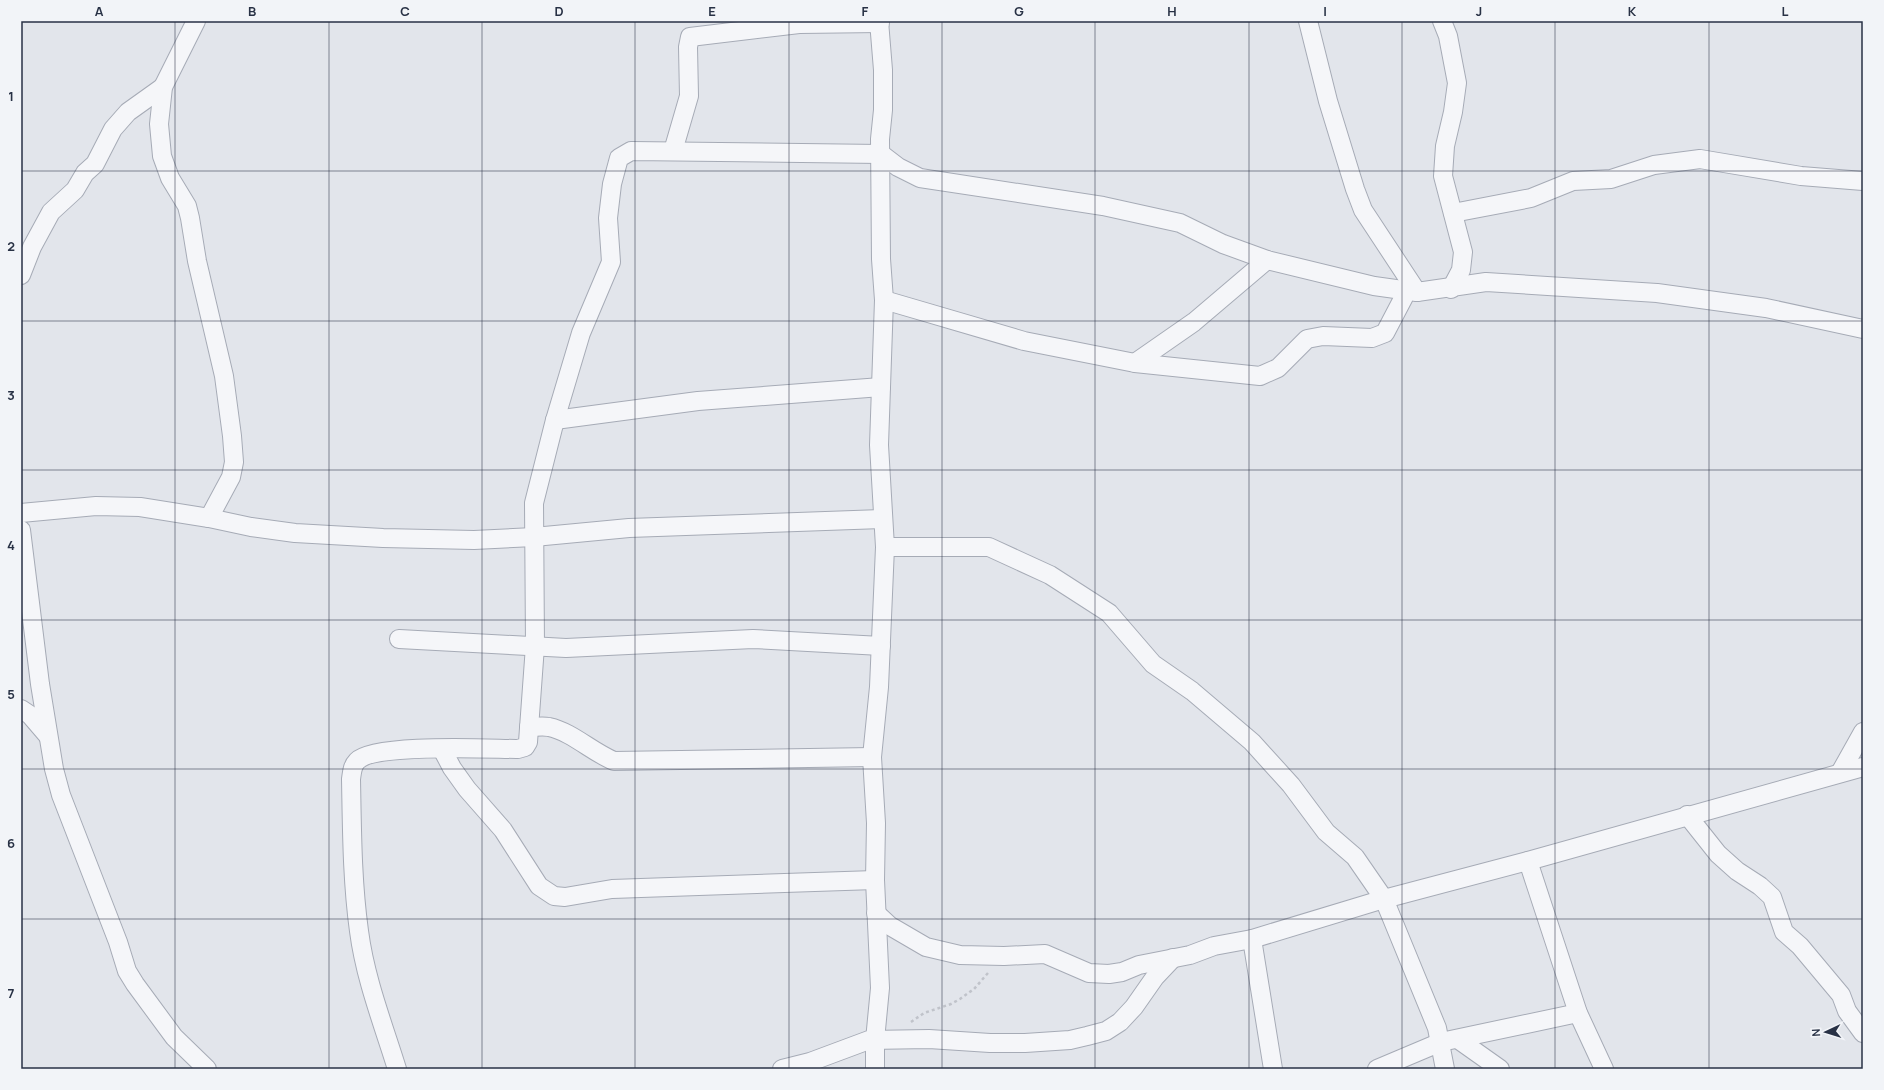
<svg xmlns="http://www.w3.org/2000/svg" width="1884" height="1090" viewBox="0 0 1884 1090" font-family="Manrope,sans-serif">
<rect width="100%" height="100%" fill="#e2e5eb"/>
<g fill="none" stroke-linecap="round" stroke-linejoin="round">
<!-- street casing -->
<g stroke="#a6abb6" stroke-width="20">
<g id="street">
<polyline points="196,21 163,87 159,124 162,156 170,178 187,206 190,218 197,261 224,376 232,436 234,462 231,477 209,518"/>
<polyline points="1308,21 1328,101 1355,189 1363,210 1417,292"/>
<polyline points="1442,21 1448,36 1457,83 1453,112 1445,146 1443,176 1463,252 1461,270 1451,289"/>
<polyline points="673,151 689,96 688,47 690,37 799,24 880,23"/>
<polyline points="1453,213 1531,198 1573,181 1611,179 1654,165 1700,159 1801,176 1863,181"/>
<polyline points="21,275 32,247 51,212 75,190 85,173 95,164 113,129 128,112 163,87"/>
<polyline points="884,300 1024,341 1135,363 1260,376 1278,368 1307,339 1323,336 1372,338 1385,333 1407,291"/>
<polyline points="1135,363 1194,322 1267,260"/>
<polyline points="555,420 698,401 881,387"/>
<polyline points="21,513 96,506 140,507 209,518 251,527 295,533 383,538 474,540 534,537 629,528 882,519"/>
<polyline points="21,530 40,684 54,769 61,795 118,942 127,971 135,984 174,1037 207,1069"/>
<polyline points="885,547 989,547 1050,575 1109,613 1153,664 1192,691 1252,742 1291,785 1326,832 1355,857 1384,899 1437,1028 1445,1069"/>
<polyline points="399,639 566,648 753,639 881,646"/>
<polyline points="21,709 30,715 48,736"/>
<path d="M 529,727 C 535,727 543,726 549,727 C 572,732 592,752 614,761 L 872,757"/>
<polyline points="442,749 452,768 467,789 503,830 539,886 554,896 565,897 612,889 875,880"/>
<polyline points="1840,773 1863,732"/>
<polyline points="1687,815 1718,854 1737,871 1760,886 1772,897 1784,932 1800,946 1841,995 1847,1011 1863,1033"/>
<polyline points="1528,861 1578,1013 1604,1069"/>
<polyline points="876,913 890,926 926,947 960,955 1004,956 1045,954 1089,973 1109,974 1122,972 1139,965 1190,955 1214,946 1252,939 1384,899 1528,861 1863,767"/>
<polyline points="1252,939 1273,1069"/>
<polyline points="1459,1040 1500,1069"/>
<path d="M 397,1069 C 383,1024 365,978 359,931 C 352,880 352,830 351,779 C 352,773 352,766 357,761 C 374,743 490,749 518,749 L 525,747 L 528,742 L 535,646 L 534,503 L 555,420 L 581,333 L 611,262 L 608,218 L 612,184 L 619,158 L 631,151 L 881,154 L 898,167 L 920,178 L 1103,206 L 1180,223 L 1223,244 L 1267,260 L 1374,286 L 1417,292 L 1486,282 L 1657,293 L 1766,308 L 1863,329"/>
<polyline points="782,1069 810,1062 869,1040 929,1039 990,1043 1025,1043 1070,1040 1087,1036 1106,1031 1120,1022 1134,1007 1155,977 1173,958"/>
<polyline points="875,1069 875,1040 880,988 875,880 876,823 872,757 879,687 885,547 879,445 884,300 881,259 880,139 883,110 883,70 879,21"/>
<polyline points="1377,1069 1441,1042 1578,1013"/>
</g>
</g>
<!-- path -->
<polyline stroke="#c0c3ca" stroke-width="2.5" stroke-dasharray="3 3" stroke-linecap="butt" points="911,1022 924,1013 951,1004 960,999 974,989 988,973"/>
<!-- street -->
<use href="#street" stroke="#f5f6f9" stroke-width="18"/>
</g>
<!-- grid -->
<path fill="none" stroke="#283145" stroke-width="1" stroke-opacity="0.55" d="M 175,21 L 175,1069M 329,21 L 329,1069M 482,21 L 482,1069M 635,21 L 635,1069M 789,21 L 789,1069M 942,21 L 942,1069M 1095,21 L 1095,1069M 1249,21 L 1249,1069M 1402,21 L 1402,1069M 1555,21 L 1555,1069M 1709,21 L 1709,1069M 21,171 L 1863,171M 21,321 L 1863,321M 21,470 L 1863,470M 21,620 L 1863,620M 21,769 L 1863,769M 21,919 L 1863,919"/>
<!-- border -->
<rect width="1884" height="1090" fill="none" stroke="#f2f4f8" stroke-width="44"/>
<!-- north arrow -->
<g transform="translate(1826 1032) rotate(266)" stroke="#f2f4f8" stroke-width="3" paint-order="stroke">
<path d="M0-3L7 15L0 10L-7 15Z" fill="#283145"/>
<text y="-6" font-size="11" font-weight="bold" text-anchor="middle" fill="#283145">N</text>
</g>
<rect x="22" y="22" width="1840" height="1046" fill="none" stroke="#283145" stroke-width="1.5"/>
<g font-size="13" text-anchor="middle" font-weight="bold" fill="#283145">
<text x="99" y="16">A</text>
<text x="252" y="16">B</text>
<text x="405" y="16">C</text>
<text x="559" y="16">D</text>
<text x="712" y="16">E</text>
<text x="865" y="16">F</text>
<text x="1019" y="16">G</text>
<text x="1172" y="16">H</text>
<text x="1325" y="16">I</text>
<text x="1479" y="16">J</text>
<text x="1632" y="16">K</text>
<text x="1785" y="16">L</text>
<text x="11" y="101">1</text>
<text x="11" y="251">2</text>
<text x="11" y="400">3</text>
<text x="11" y="550">4</text>
<text x="11" y="699">5</text>
<text x="11" y="848">6</text>
<text x="11" y="998">7</text>
</g>
</svg>
